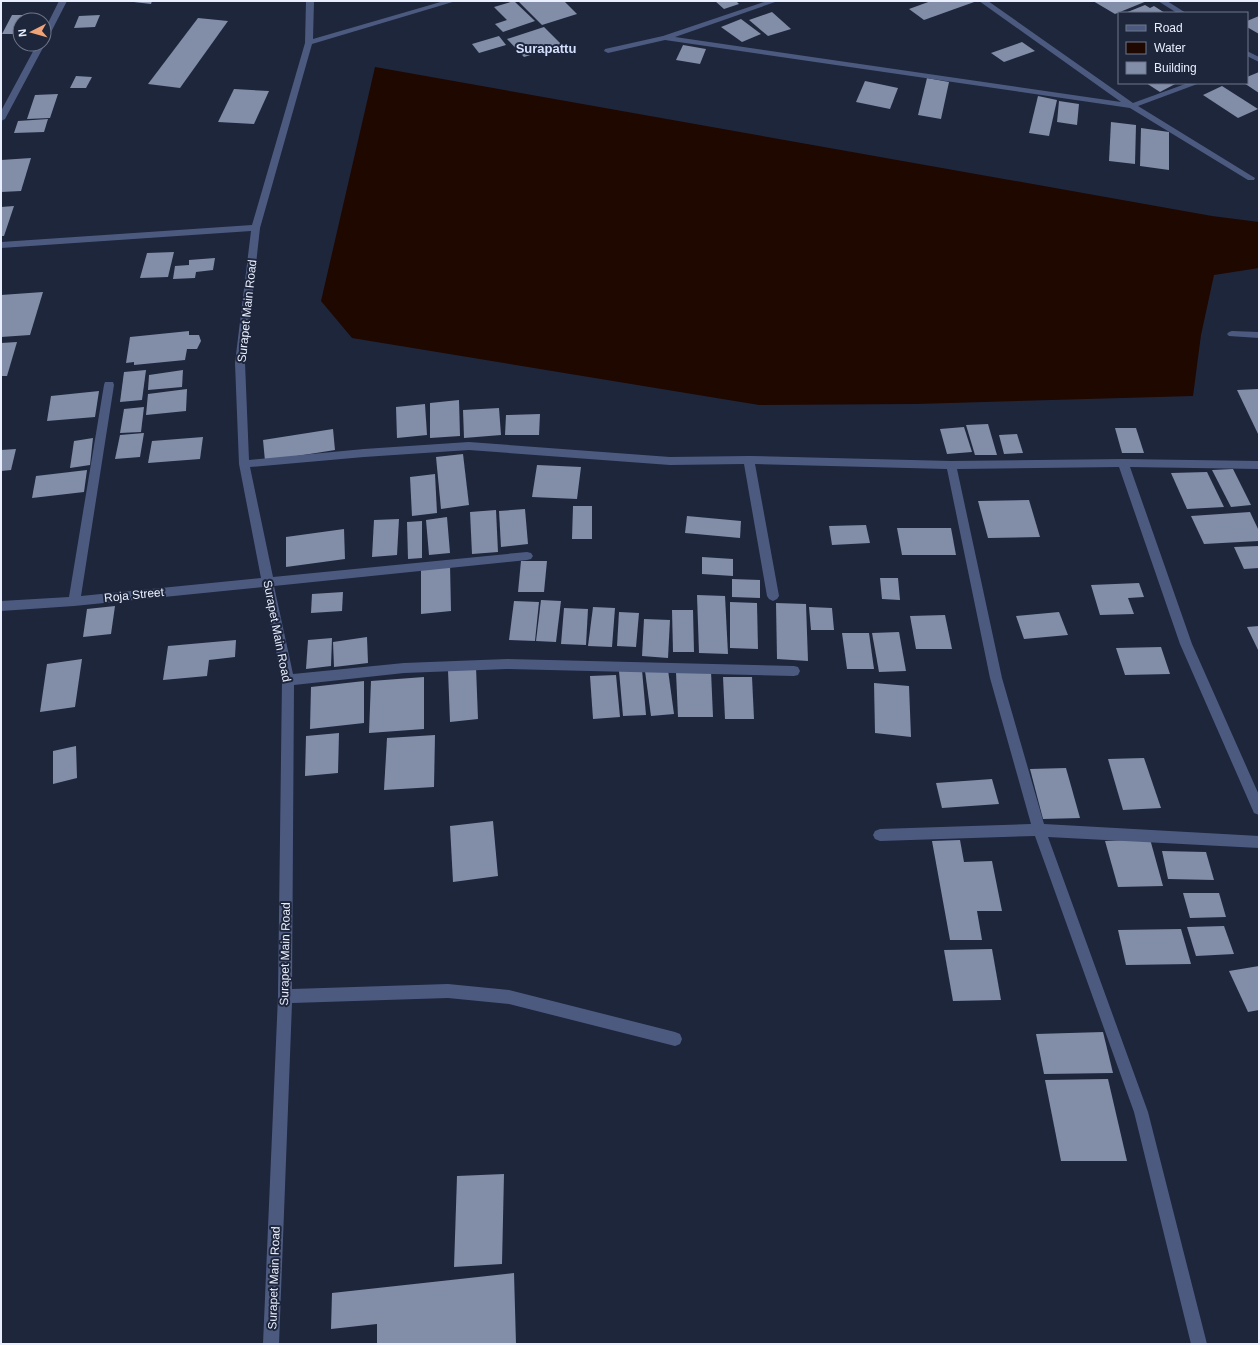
<svg xmlns="http://www.w3.org/2000/svg" width="1260" height="1345" viewBox="0 0 1260 1345" font-family="Helvetica,sans-serif">
<rect width="100%" height="100%" fill="#1e263c"/>
<!-- water -->
<polygon fill="#1f0800" points="375,67 1212,216 1259,222 1259,268 1214,275 1201,335 1193,396 916,404 759,405 352,338 321,301"/>
<!-- building -->
<g fill="#828da8">
<polygon points="125,1 152,1 151,4"/>
<polygon points="514,1 535,21 503,32 495,24 507,20 494,7"/>
<polygon points="518,1 564,1 577,14 542,25"/>
<polygon points="715,1 736,1 739,4 724,9"/>
<polygon points="931,1 977,1 924,20 909,9"/>
<polygon points="1093,1 1147,1 1115,14"/>
<polygon points="1145,5 1150,8 1154,6 1165,13 1125,13"/>
<polygon points="772,12 791,29 768,36 749,20"/>
<polygon points="12,15 33,15 30,20 20,20 20,34 2,34"/>
<polygon points="100,15 95,27 74,28 79,16"/>
<polygon points="1259,16 1259,34 1247,27 1247,21"/>
<polygon points="198,18 228,21 180,88 148,84"/>
<polygon points="741,19 761,34 742,42 721,27"/>
<polygon points="544,27 562,45 524,57 507,39"/>
<polygon points="499,36 506,45 479,53 472,44"/>
<polygon points="1022,42 1035,51 1004,62 991,53"/>
<polygon points="683,45 706,49 700,64 676,60"/>
<polygon points="1259,72 1259,93 1244,83 1247,83 1247,77"/>
<polygon points="76,76 92,77 86,88 70,88"/>
<polygon points="927,78 949,82 941,119 918,115"/>
<polygon points="865,81 898,88 890,109 856,102"/>
<polygon points="1146,83 1177,83 1160,92"/>
<polygon points="1222,86 1258,109 1238,118 1203,95"/>
<polygon points="234,89 269,91 254,124 218,122"/>
<polygon points="58,94 50,118 27,119 35,95"/>
<polygon points="1038,96 1057,100 1049,136 1029,133"/>
<polygon points="1059,101 1079,104 1077,125 1057,122"/>
<polygon points="48,119 44,132 14,133 18,121"/>
<polygon points="1111,122 1136,125 1135,164 1109,161"/>
<polygon points="1141,128 1169,132 1169,170 1140,166"/>
<polygon points="31,158 21,191 1,192 1,160"/>
<polygon points="14,206 4,236 1,236 1,207"/>
<polygon points="174,252 168,277 140,278 147,253"/>
<polygon points="215,258 213,270 196,272 195,278 173,279 175,266 189,265 189,260"/>
<polygon points="43,292 30,335 1,337 1,295"/>
<polygon points="189,331 189,335 199,335 201,341 197,349 187,349 185,360 134,365 134,362 126,363 130,337"/>
<polygon points="17,342 7,376 1,376 1,343"/>
<polygon points="146,370 142,400 120,402 124,372"/>
<polygon points="183,370 182,387 148,390 149,375"/>
<polygon points="187,389 186,411 146,415 148,394"/>
<polygon points="1259,389 1259,436 1237,390"/>
<polygon points="99,391 95,417 47,421 51,396"/>
<polygon points="459,400 460,436 430,438 430,403"/>
<polygon points="425,404 427,435 397,438 396,407"/>
<polygon points="144,407 141,432 120,433 124,409"/>
<polygon points="499,408 501,435 464,438 463,410"/>
<polygon points="540,414 539,435 505,435 506,415"/>
<polygon points="988,424 997,455 975,455 966,425"/>
<polygon points="964,427 972,452 947,454 940,429"/>
<polygon points="1115,428 1136,428 1144,453 1122,453"/>
<polygon points="333,429 335,450 265,461 263,440"/>
<polygon points="144,433 140,457 115,459 120,435"/>
<polygon points="1017,434 1023,453 1004,454 999,435"/>
<polygon points="203,437 200,459 148,463 152,441"/>
<polygon points="93,438 90,465 70,468 74,441"/>
<polygon points="16,449 11,470 1,471 1,450"/>
<polygon points="463,454 469,505 441,509 436,457"/>
<polygon points="537,465 581,467 577,499 532,497"/>
<polygon points="1233,469 1251,505 1231,507 1212,470"/>
<polygon points="87,470 84,492 32,498 36,476"/>
<polygon points="1207,472 1224,507 1187,509 1171,473"/>
<polygon points="435,474 437,513 412,516 410,477"/>
<polygon points="1029,500 1040,537 988,538 978,501"/>
<polygon points="573,506 592,506 592,539 572,539"/>
<polygon points="525,509 528,544 501,547 499,511"/>
<polygon points="496,510 498,552 472,554 470,512"/>
<polygon points="1250,512 1259,531 1259,541 1204,544 1191,516"/>
<polygon points="687,516 741,521 740,538 685,533"/>
<polygon points="447,517 450,553 429,555 426,520"/>
<polygon points="399,519 397,555 372,557 374,520"/>
<polygon points="422,521 422,558 408,559 407,522"/>
<polygon points="866,525 870,543 832,545 829,526"/>
<polygon points="897,528 951,528 956,555 902,555"/>
<polygon points="344,529 345,559 286,567 286,537"/>
<polygon points="1259,546 1259,568 1244,569 1234,547"/>
<polygon points="702,557 733,559 733,576 702,574"/>
<polygon points="521,561 547,561 544,592 518,592"/>
<polygon points="450,564 451,611 421,614 421,567"/>
<polygon points="880,578 898,578 900,600 882,599"/>
<polygon points="732,579 760,580 760,598 732,597"/>
<polygon points="1139,583 1144,597 1128,598 1134,614 1100,615 1091,585"/>
<polygon points="343,592 342,611 311,613 312,594"/>
<polygon points="697,595 725,596 728,654 699,653"/>
<polygon points="541,600 561,601 556,642 536,641"/>
<polygon points="514,601 539,602 535,641 509,640"/>
<polygon points="730,602 757,603 758,649 730,648"/>
<polygon points="776,603 806,604 808,661 777,659"/>
<polygon points="115,606 111,634 83,637 87,609"/>
<polygon points="593,607 615,608 612,647 588,646"/>
<polygon points="809,607 832,608 834,630 811,630"/>
<polygon points="564,608 588,609 586,645 561,644"/>
<polygon points="672,610 693,610 694,652 673,652"/>
<polygon points="619,612 639,613 636,647 617,646"/>
<polygon points="1059,612 1068,635 1024,639 1016,616"/>
<polygon points="945,615 952,649 916,649 910,616"/>
<polygon points="644,619 670,620 668,658 642,656"/>
<polygon points="1259,626 1259,652 1247,627"/>
<polygon points="899,632 906,671 879,672 872,633"/>
<polygon points="842,633 869,633 874,669 847,669"/>
<polygon points="367,637 368,663 334,667 333,642"/>
<polygon points="332,638 331,666 306,669 308,640"/>
<polygon points="236,640 235,657 209,660 207,676 163,680 168,646"/>
<polygon points="1161,647 1170,674 1125,675 1116,648"/>
<polygon points="82,659 75,707 40,712 47,664"/>
<polygon points="476,667 478,719 450,722 448,670"/>
<polygon points="642,670 646,715 623,716 619,671"/>
<polygon points="668,670 674,714 651,716 645,671"/>
<polygon points="711,671 713,717 678,717 676,672"/>
<polygon points="616,675 620,717 593,719 590,676"/>
<polygon points="424,677 424,729 369,733 371,681"/>
<polygon points="723,677 752,677 754,719 725,719"/>
<polygon points="364,681 364,723 310,729 311,687"/>
<polygon points="874,683 909,686 911,737 875,733"/>
<polygon points="339,733 338,773 305,776 306,736"/>
<polygon points="435,735 434,787 384,790 387,738"/>
<polygon points="76,746 77,778 53,784 53,751"/>
<polygon points="1144,758 1161,808 1123,810 1108,759"/>
<polygon points="1066,768 1080,818 1043,819 1030,769"/>
<polygon points="992,779 999,804 942,808 936,783"/>
<polygon points="493,821 498,876 453,882 450,826"/>
<polygon points="1150,839 1163,886 1118,887 1105,841"/>
<polygon points="960,840 964,862 992,861 1002,911 977,911 982,940 950,940 932,841"/>
<polygon points="1162,851 1206,852 1214,880 1168,879"/>
<polygon points="1183,893 1219,893 1226,917 1190,918"/>
<polygon points="1224,926 1234,954 1196,956 1187,927"/>
<polygon points="1181,929 1191,964 1126,965 1118,930"/>
<polygon points="992,949 1001,1000 953,1001 944,950"/>
<polygon points="1259,966 1259,1010 1248,1012 1229,971"/>
<polygon points="1103,1032 1113,1073 1044,1074 1036,1034"/>
<polygon points="1108,1079 1127,1161 1061,1161 1045,1080"/>
<polygon points="504,1174 502,1264 454,1267 457,1176"/>
<polygon points="514,1273 516,1344 377,1344 377,1324 331,1329 332,1293"/>
</g>
<g fill="none" stroke-linecap="round" stroke-linejoin="round">
<!-- minor -->
<g fill="#4d5a80" fill-rule="evenodd">
<polygon points="59,1 67,1 48,38 44,40 44,31"/>
<polygon points="306,1 314,1 313,39 444,1 456,1 312,44 260,228 245,363 249,460 364,449 469,442 670,457 749,456 951,461 1123,459 1259,461 1259,469 1130,467 1192,644 1259,795 1259,815 1254,813 1180,644 1119,467 957,469 1002,678 1044,824 1259,836 1259,848 1048,837 1148,1112 1207,1344 1191,1344 1134,1112 1035,836 880,841 875,839 873,835 875,831 880,829 1031,824 990,678 947,469 755,464 779,596 777,599 773,601 769,599 767,596 744,464 670,465 469,450 364,457 250,467 273,577 527,552 531,553 533,556 531,559 527,560 274,586 293,674 404,663 507,659 794,666 798,667 800,671 798,675 794,676 507,669 404,673 294,685 292,989 448,984 509,990 675,1032 680,1034 682,1039 680,1044 675,1046 509,1004 448,998 292,1003 279,1344 263,1344 278,996 282,680 263,587 74,606 1,611 1,601 69,597 104,385 105,382 113,382 114,385 81,596 261,578 239,464 235,363 251,231 1,248 1,242 252,225 305,43"/>
<polygon points="767,1 778,1 675,37 1121,102 979,1 988,1 1133,103 1188,83 1200,83 1138,106 1255,178 1254,180 1248,180 1130,108 665,40 608,53 604,51 605,49 663,36"/>
<polygon points="1158,1 1167,1 1186,13 1177,13"/>
<polygon points="44,43 45,44 5,119 1,121 1,111 37,44 44,44"/>
<polygon points="1247,51 1259,57 1259,62 1247,56"/>
<polygon points="1232,331 1259,332 1259,338 1229,336 1227,334 1229,332"/>
</g>
</g>
<g text-anchor="middle" dominant-baseline="central" stroke-width="4" stroke-linejoin="round" paint-order="stroke">
<!-- street labels -->
<g font-size="12" fill="#e9efff" stroke="#1e263c">
<text transform="translate(247 311) rotate(-84)">Surapet Main Road</text>
<text transform="translate(134 595) rotate(-6)">Roja Street</text>
<text transform="translate(277 631) rotate(79)">Surapet Main Road</text>
<text transform="translate(285 954) rotate(-89)">Surapet Main Road</text>
<text transform="translate(274 1278) rotate(-88)">Surapet Main Road</text>
</g>
<!-- far-district labels -->
<g font-size="13" font-weight="bold" fill="#d4dffd" stroke="#1e263c">
<text x="546" y="48">Surapattu</text>
</g>
</g>
<!-- border -->
<rect width="1260" height="1345" fill="none" stroke="#e9efff" stroke-width="4"/>
<!-- legend -->
<rect x="1118" y="12" width="130" height="72" fill="#1e263c" stroke="#6f768a"/>
<rect x="1126" y="25" width="20" height="6" fill="#4d5a80" stroke="#6f768a"/>
<text x="1154" y="32" font-size="12" fill="#e9efff">Road</text>
<rect x="1126" y="42" width="20" height="12" fill="#1f0800" stroke="#6f768a"/>
<text x="1154" y="52" font-size="12" fill="#e9efff">Water</text>
<rect x="1126" y="62" width="20" height="12" fill="#828da8" stroke="#6f768a"/>
<text x="1154" y="72" font-size="12" fill="#e9efff">Building</text>
<!-- north arrow -->
<g transform="translate(32 32) rotate(264)"><circle r="19" fill="#1e263c" stroke="#6f768a"/>
<path d="M0-3L7 15L0 10L-7 15Z" fill="#efa377"/>
<text y="-6" font-size="11" font-weight="bold" text-anchor="middle" fill="#e9efff">N</text>
</g>
</svg>
